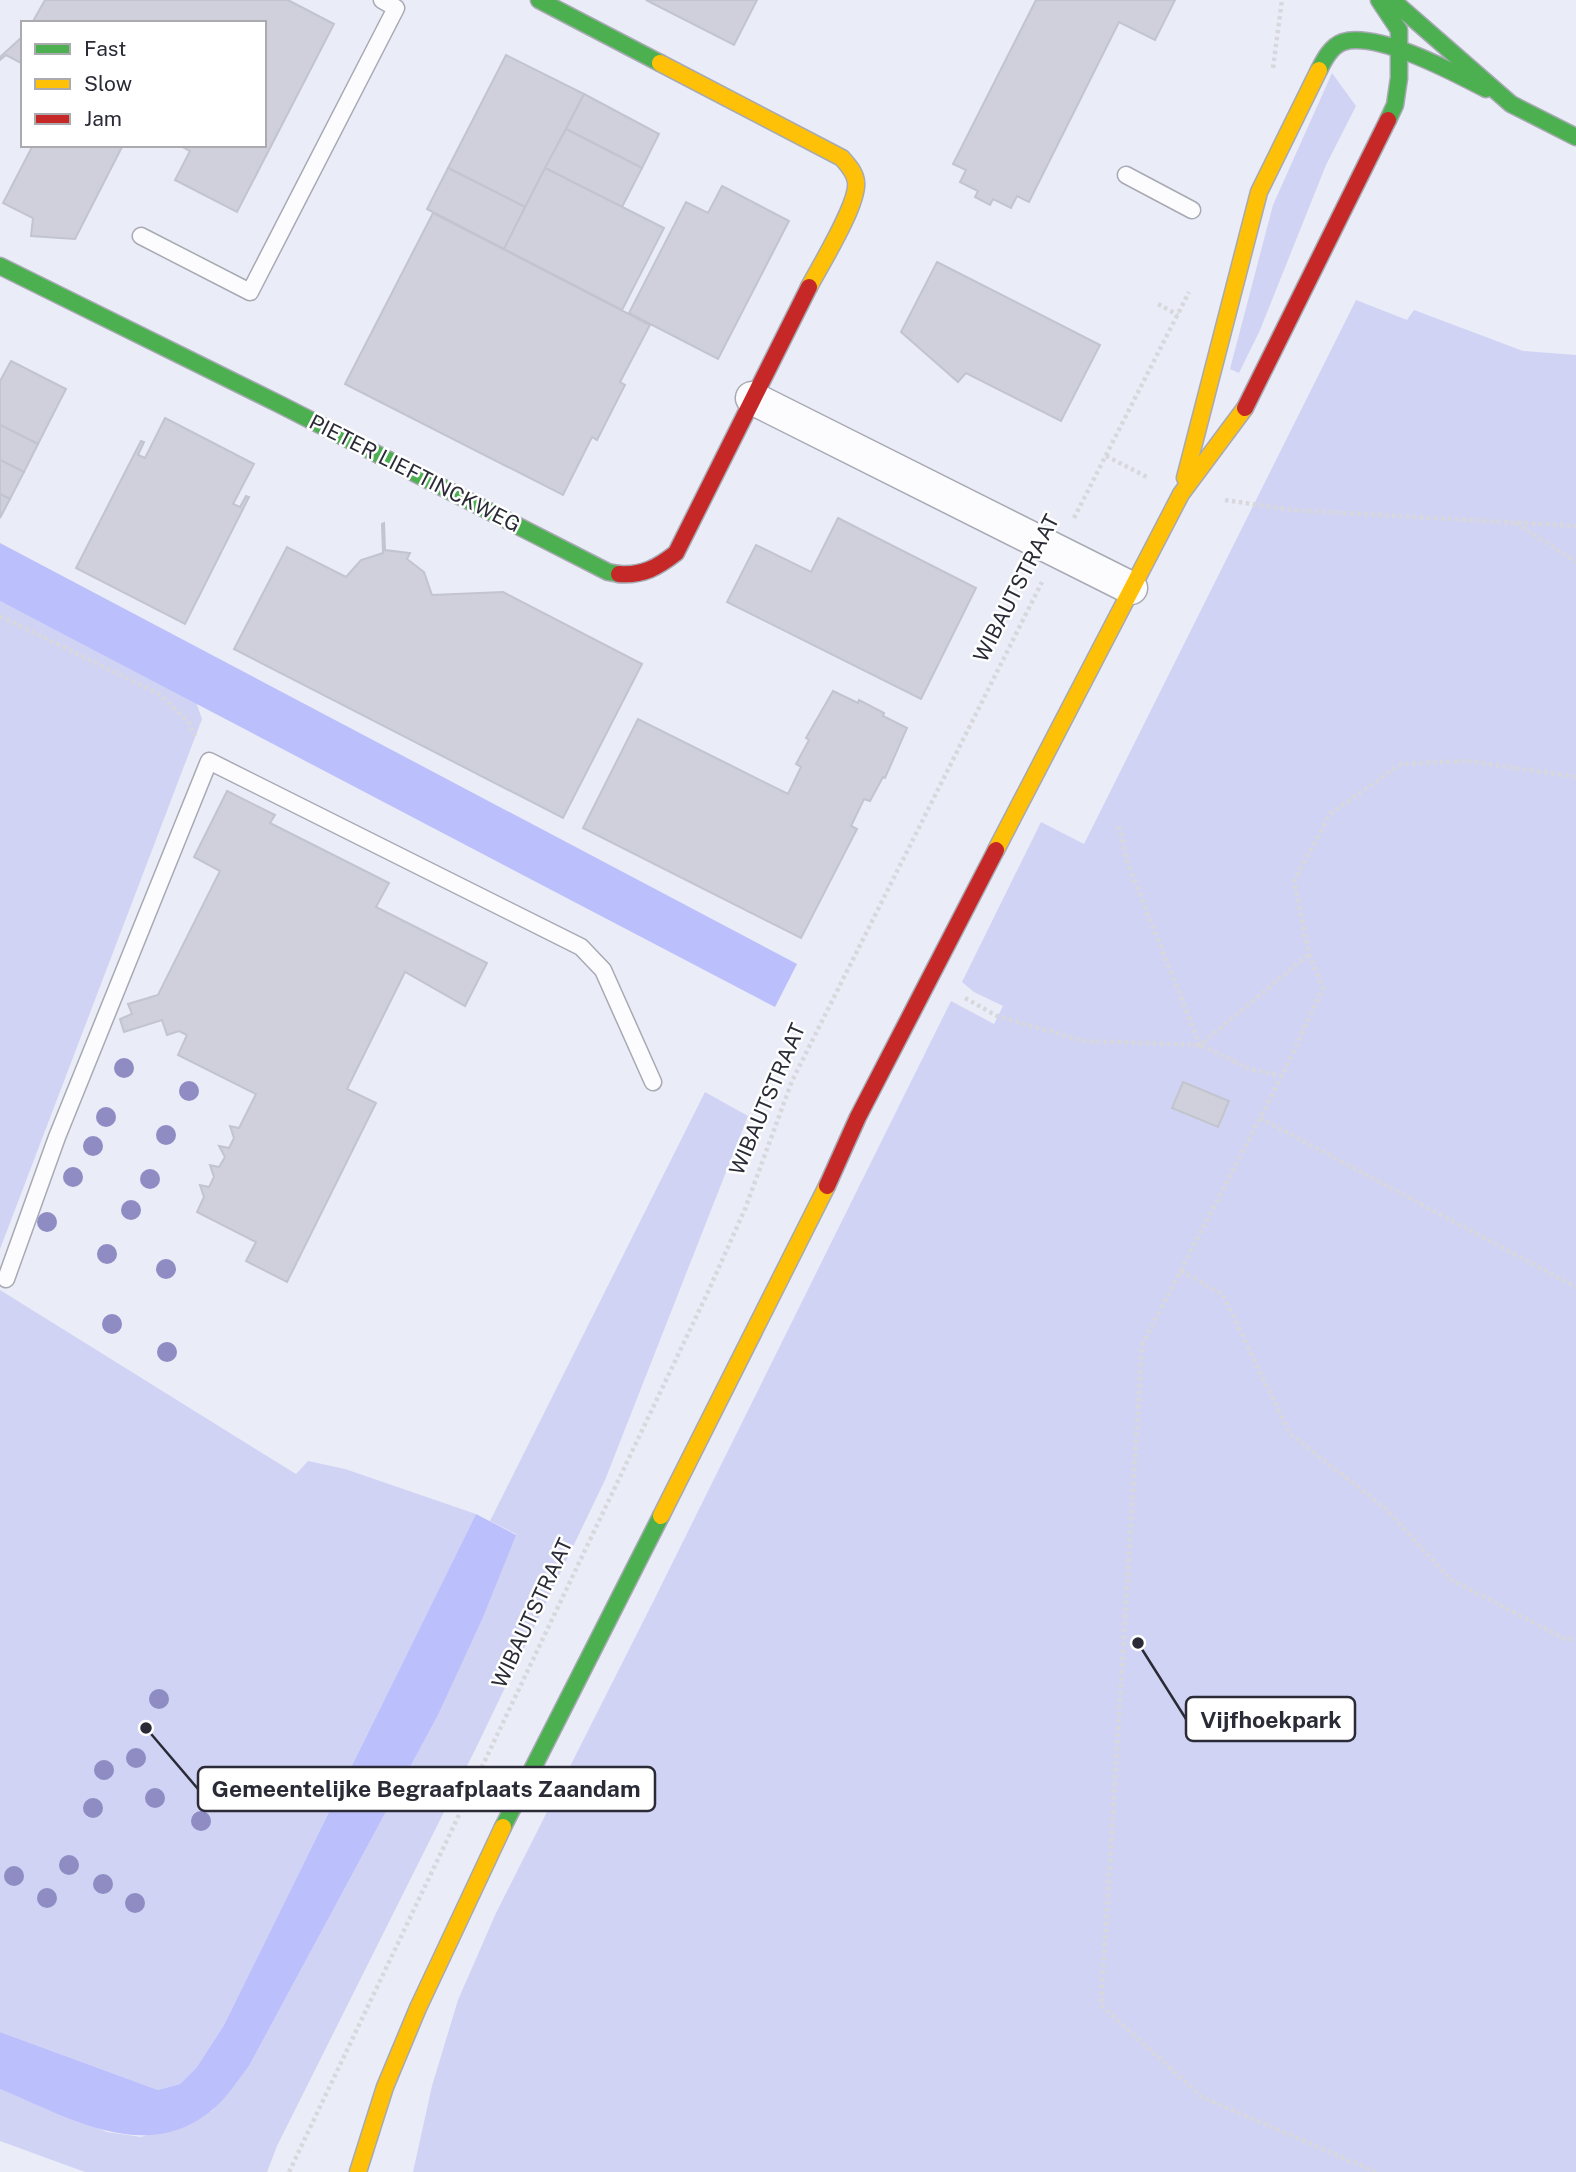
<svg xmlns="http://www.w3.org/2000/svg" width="1576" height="2172" viewBox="0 0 1576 2172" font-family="'Public Sans',sans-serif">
<rect width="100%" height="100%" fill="#eaecf8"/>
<!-- green -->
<g fill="#d0d3f4">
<polygon points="1332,73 1356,106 1326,165 1260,330 1239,373 1230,369 1273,205"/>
<polygon points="1356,300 1407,320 1414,310 1523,351 1576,355 1576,2172 413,2172 432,2086 458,2000 496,1913 654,1600 951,1001 994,1024 1003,1006 974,992 962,982 1041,822 1084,844"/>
<polygon points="0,601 196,702 202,719 0,1249"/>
<polygon points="705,1092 748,1116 605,1480 475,1750 277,2146 267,2172 85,2172 0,2141 0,2089 107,2132 141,2137 212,2111 249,2066 437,1717 516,1534 490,1521"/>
<polygon points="0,1290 296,1474 308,1461 345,1469 476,1514 224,2025 197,2067 180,2084 158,2090 0,2032"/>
</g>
<!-- water -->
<g fill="#bbbffb">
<polygon points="0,543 797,964 775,1007 0,601"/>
<path d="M 476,1514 L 516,1535 L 483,1617 L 437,1717 L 249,2066 C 237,2081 225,2100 211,2111 C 144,2165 67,2116 0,2089 L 0,2032 L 158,2090 L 180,2084 L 197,2067 L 224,2025 Z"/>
</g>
<!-- building -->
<g fill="#cfd0db" stroke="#c2c4ce" stroke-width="2">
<polygon points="45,0 288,0 334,24 237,212 175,180 190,151 179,145 264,145 264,23 32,23"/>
<polygon points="646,0 757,0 734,45"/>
<polygon points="1036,0 1175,0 1155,40 1119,22 1029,202 1017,196 1011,208 993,199 990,205 975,197 978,191 960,182 966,170 953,164"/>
<polygon points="23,36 23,64 6,55 0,60 0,57"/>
<polygon points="506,55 584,94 525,207 448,168"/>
<polygon points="584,94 659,134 642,168 566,129"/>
<polygon points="566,129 642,168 622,207 545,168"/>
<polygon points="33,145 123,145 75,239 31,236 33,218 3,203"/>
<polygon points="448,168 525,207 504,249 427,209"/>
<polygon points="545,168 664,228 622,310 504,249"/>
<polygon points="722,186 789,221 718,359 629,313 686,202 708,213"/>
<polygon points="433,213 650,325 620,382 625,385 597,440 592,437 563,495 345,384"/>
<polygon points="937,262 1100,345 1061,421 966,373 958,382 901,332"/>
<polygon points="11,361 66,389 38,444 0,425 0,381"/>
<polygon points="165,418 254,464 233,504 240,507 246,496 249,497 185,624 76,568 141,441 144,442 138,455 145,458"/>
<polygon points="0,425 38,444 24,472 0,460"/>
<polygon points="0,460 24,472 10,499 0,494"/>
<polygon points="0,494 10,499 0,518"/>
<polygon points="838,518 976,588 921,699 727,602 756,545 811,572"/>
<polygon points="384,523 385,550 410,553 407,559 424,572 432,595 503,592 642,664 563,818 234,649 287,547 346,577 361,560 383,553 382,524"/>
<polygon points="833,691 858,703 859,700 884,713 883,716 907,728 885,778 883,777 870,801 864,799 851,826 857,829 801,938 583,828 638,719 788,794 801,767 796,764 809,740 806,738"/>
<polygon points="227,791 275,815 270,823 389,883 376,907 487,963 465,1006 405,972 347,1089 376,1103 287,1282 246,1261 256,1242 197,1212 204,1197 200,1185 209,1187 214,1177 210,1165 219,1167 225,1157 219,1146 229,1148 234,1138 230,1126 239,1128 256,1094 178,1055 187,1035 179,1031 167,1035 162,1020 124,1032 120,1019 132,1014 128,1004 158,995 220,871 194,857"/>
<polygon points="1183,1082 1229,1101 1218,1127 1172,1108"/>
</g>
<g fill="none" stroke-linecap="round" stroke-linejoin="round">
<!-- lane casing -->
<g stroke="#a7a9b3" stroke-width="19">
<g id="lane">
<polyline points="1126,175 1192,210"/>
<polyline points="141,236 250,292 396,8 382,0"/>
<polyline points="6,1279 57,1137 209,761 581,947 603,970 653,1082"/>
</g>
</g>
<!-- street casing -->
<g stroke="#a7a9b3" stroke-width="35">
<polyline id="street" points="752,398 1131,588"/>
</g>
<!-- fast casing -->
<g stroke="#a7a9b3" stroke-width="19">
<g id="fast">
<polyline points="539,0 660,63"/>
<polyline points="1379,0 1399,30 1399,78 1395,105 1388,120"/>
<polyline points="1392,0 1511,104 1576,137"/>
<path d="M 1319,70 C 1324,60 1331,46 1343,42 C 1377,31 1455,73 1486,89"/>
<polyline points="0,266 281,405 608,572 619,574"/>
<polyline points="503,1827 661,1516"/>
</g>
</g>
<!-- slow casing -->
<g stroke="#a7a9b3" stroke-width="19">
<g id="slow">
<path d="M 660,63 L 842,158 C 848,165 855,172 856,182 C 859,203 820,266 809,287"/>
<polyline points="1185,478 1259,192 1319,70"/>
<polyline points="996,850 1181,494 1245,408"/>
<polyline points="661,1516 827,1186"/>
<polyline points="358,2172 385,2087 418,2008 503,1827"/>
</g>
</g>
<!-- jam casing -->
<g stroke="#a7a9b3" stroke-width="19">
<g id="jam">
<polyline points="1245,408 1388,120"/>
<path d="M 619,574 C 643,576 658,567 676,553 L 809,287"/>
<polyline points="827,1186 858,1117 996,850"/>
</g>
</g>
<!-- path -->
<g stroke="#d8d8dc" stroke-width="4.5" stroke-dasharray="3.5 3.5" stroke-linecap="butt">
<polyline points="1273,68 1282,0"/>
<polyline points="1158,304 1178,315"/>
<polyline points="1106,456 1147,477"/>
<polyline points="1225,500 1292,510 1576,526"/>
<polyline points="1074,518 1189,292"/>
<polyline points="1516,523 1576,562"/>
<polyline points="0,616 159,694 188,721 195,736"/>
<polyline points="1119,826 1128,864 1200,1045 1309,954"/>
<polyline points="965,998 997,1016 1084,1041 1200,1045 1250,1069 1282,1076"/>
<polyline points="1260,1118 1576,1287"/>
<polyline points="1181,1271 1223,1295 1290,1434 1385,1508 1450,1579 1565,1639 1576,1639"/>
<polyline points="289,2172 707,1294 745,1209 792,1081 1042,582"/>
<polyline points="1376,2172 1202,2097 1101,2005 1142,1345 1282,1076 1323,988 1309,954 1294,881 1330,814 1401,764 1468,761 1576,777"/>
</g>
<!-- lane -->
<use href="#lane" stroke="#fcfcfe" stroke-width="16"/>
<!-- street -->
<use href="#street" stroke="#fcfcfe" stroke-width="32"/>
<!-- fast -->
<use href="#fast" stroke="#4caf50" stroke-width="16"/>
<!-- slow -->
<use href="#slow" stroke="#ffc107" stroke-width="16"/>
<!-- jam -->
<use href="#jam" stroke="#c62828" stroke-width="16"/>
</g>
<!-- trees -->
<g fill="#8e8cc3">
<circle cx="124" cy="1068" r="10"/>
<circle cx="189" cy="1091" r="10"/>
<circle cx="106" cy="1117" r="10"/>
<circle cx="166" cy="1135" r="10"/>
<circle cx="93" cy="1146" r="10"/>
<circle cx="73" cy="1177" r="10"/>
<circle cx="150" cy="1179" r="10"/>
<circle cx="131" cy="1210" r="10"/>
<circle cx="47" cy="1222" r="10"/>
<circle cx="107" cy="1254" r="10"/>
<circle cx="166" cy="1269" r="10"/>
<circle cx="112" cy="1324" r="10"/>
<circle cx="167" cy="1352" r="10"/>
<circle cx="159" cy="1699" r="10"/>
<circle cx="136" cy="1758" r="10"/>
<circle cx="104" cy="1770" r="10"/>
<circle cx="155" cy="1798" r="10"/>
<circle cx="93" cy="1808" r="10"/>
<circle cx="201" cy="1821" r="10"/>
<circle cx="69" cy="1865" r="10"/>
<circle cx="14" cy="1876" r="10"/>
<circle cx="103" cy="1884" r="10"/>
<circle cx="47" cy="1898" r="10"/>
<circle cx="135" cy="1903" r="10"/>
</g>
<g text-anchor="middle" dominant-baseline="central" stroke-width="5" stroke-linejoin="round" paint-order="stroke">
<!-- street labels -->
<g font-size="21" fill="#2a2b36" stroke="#fff">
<text transform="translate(415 473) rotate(27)">PIETER LIEFTINCKWEG</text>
<text transform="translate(1016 588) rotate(-63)">WIBAUTSTRAAT</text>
<text transform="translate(767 1099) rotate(-67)">WIBAUTSTRAAT</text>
<text transform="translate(532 1613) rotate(-65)">WIBAUTSTRAAT</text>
</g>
</g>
<!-- callouts -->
<path fill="none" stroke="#2a2b36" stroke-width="2.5" d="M1138 1643L1186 1719M146 1728L198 1789"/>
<g fill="#2a2b36" stroke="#fff" stroke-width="2.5">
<circle cx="1138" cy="1643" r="7"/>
<circle cx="146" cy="1728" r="7"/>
</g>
<g fill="#fff" stroke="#2a2b36" stroke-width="2.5">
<rect x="1186" y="1697" width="169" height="44" rx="7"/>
<rect x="198" y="1767" width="457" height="44" rx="7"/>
</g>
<g font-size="23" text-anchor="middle" font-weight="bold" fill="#2a2b36">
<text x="1271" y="1728">Vijfhoekpark</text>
<text x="426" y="1797">Gemeentelijke Begraafplaats Zaandam</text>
</g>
<!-- legend -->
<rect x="21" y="21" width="245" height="126" fill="#ffffff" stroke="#aaaaaf" stroke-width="2"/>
<rect x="35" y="44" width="35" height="10" fill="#4caf50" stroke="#aaaaaf" stroke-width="2"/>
<text x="84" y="56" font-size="21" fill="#2a2b36">Fast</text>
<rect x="35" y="79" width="35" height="10" fill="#ffc107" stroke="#aaaaaf" stroke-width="2"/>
<text x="84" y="91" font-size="21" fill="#2a2b36">Slow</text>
<rect x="35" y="114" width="35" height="10" fill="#c62828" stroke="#aaaaaf" stroke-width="2"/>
<text x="84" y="126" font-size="21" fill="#2a2b36">Jam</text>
</svg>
